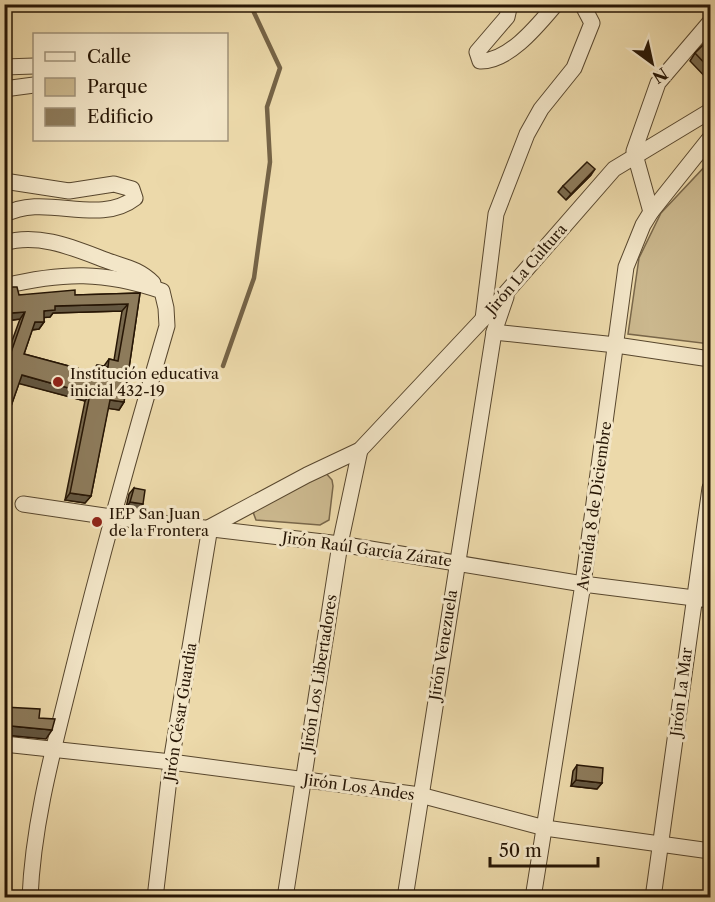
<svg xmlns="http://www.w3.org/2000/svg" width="715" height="902" viewBox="0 0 715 902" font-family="'Libre Caslon Text',serif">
<rect width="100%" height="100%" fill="#ecd9aa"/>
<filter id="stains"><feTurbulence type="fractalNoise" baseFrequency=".00333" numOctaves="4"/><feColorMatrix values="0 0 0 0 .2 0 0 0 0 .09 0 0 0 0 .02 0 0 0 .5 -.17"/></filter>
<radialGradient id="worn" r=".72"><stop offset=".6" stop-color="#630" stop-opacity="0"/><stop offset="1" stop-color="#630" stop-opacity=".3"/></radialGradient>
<!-- green -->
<g fill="#cbb88e" stroke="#79674a" stroke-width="1.5">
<polygon points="710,161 710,344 628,334 639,258 661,213"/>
<polygon points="324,471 332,480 333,486 329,520 320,525 256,520 253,512"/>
</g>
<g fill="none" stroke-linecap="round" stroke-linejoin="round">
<!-- stream -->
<polyline stroke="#756346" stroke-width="4.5" points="223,366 254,278 270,162 267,107 280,68 250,4"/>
<!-- minor casing -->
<g stroke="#58472e" stroke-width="17">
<g id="minor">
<path d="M 510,4 L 507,17 L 477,52 L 480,61 C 509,62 539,24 556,4"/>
<polyline points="4,67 34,66"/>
<polyline points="4,89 34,85"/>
<path d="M 4,181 L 69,191 L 114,184 L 132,189 L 135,198 C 98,227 44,192 4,215"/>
<polyline points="651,212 634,151 658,83 710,22"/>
<path d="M 4,243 C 39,232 76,249 108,261 C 125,267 139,269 153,283"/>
<path d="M 4,286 C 63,272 104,271 162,291 L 166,308 L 167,326 C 133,442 101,557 72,674 C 54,747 33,822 30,898"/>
<polyline points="483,319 496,214 527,134 541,109 574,68 592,23 582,4"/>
<polyline points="494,332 616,345 710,359"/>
<polyline points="23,504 111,517 340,544 583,584 710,600"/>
<polyline points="4,744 171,762 420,795 545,828 710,851"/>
<polyline points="155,898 171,762 210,527 307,475 360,450 483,319 614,169 710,111"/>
<polyline points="285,898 340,544 360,450"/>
<polyline points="405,898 494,332 506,297"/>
<polyline points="533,898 583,584 626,267 643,225 651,212 710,138"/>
<polyline points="653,898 710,488"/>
</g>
</g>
<!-- minor -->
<use href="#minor" stroke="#f3e6c8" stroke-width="15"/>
</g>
<!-- wall -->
<g fill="#796a4e" stroke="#271605" stroke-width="1.5" fill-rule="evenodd">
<polygon points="711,37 711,83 690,61 695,53"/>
<polygon points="591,175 566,200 558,192 563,186"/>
<path d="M 5,287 L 19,295 L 75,295 L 140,293 L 124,402 L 119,410 L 108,408 L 91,496 L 85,503 L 65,500 L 85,401 L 19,383 L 4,426 L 4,363 L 20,319 L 6,321 L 4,315 ZM 122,311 L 114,360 L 109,359 L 104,366 L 97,365 L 91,372 L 24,354 L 32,330 L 39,329 L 44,322 L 44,317 L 50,317 L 53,313 Z"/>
<polygon points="134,488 139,510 126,508 129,494"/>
<polygon points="577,765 602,783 597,789 571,786 573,771"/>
</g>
<!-- shaded-wall -->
<g fill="#635640" stroke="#271605" stroke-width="1.5">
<polygon points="595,169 591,175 566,200 571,194"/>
<polygon points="128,304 122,311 53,313 50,317 39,318 44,311 55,306"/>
<polygon points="25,312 20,319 6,321 11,313"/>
<polygon points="35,322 44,322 39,329 30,330"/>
<polygon points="22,375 90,394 85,401 17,383"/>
<polygon points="110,400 124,402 119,410 105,408"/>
<polygon points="70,493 91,496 85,503 65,500"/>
<polygon points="130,502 143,504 139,510 126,508"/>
<polygon points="11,726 52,730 46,739 4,735 4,728"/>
<polygon points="576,780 602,783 597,789 571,786"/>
</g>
<!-- building -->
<g fill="#8d7b5b" stroke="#271605" stroke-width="1.5" fill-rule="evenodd">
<polygon points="711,37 711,70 695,53"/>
<polygon points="587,162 595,169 571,194 563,186"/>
<path d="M 5,287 L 17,287 L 19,295 L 75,290 L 75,295 L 140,293 L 124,402 L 110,400 L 91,496 L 70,493 L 90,394 L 22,375 L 4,426 L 4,364 L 7,364 L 25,312 L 11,313 ZM 128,304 L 118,361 L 109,359 L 108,367 L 97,365 L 95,373 L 24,354 L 35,322 L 44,322 L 44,311 L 55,310 L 55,306 Z"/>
<polygon points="134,488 145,490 143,504 130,502"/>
<polygon points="4,707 40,709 39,718 55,719 52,730 11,726 4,728"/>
<polygon points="577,765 603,768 602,783 576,780"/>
</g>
<!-- markers -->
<g fill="#8f2418" stroke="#f3e6c8" stroke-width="2">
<circle cx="58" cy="382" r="6"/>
<circle cx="97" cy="522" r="6"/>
</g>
<g text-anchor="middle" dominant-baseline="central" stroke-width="6" stroke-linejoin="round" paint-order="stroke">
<!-- street labels -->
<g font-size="15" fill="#271605" stroke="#f3e6c8">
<text transform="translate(526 269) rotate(-49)">Jirón La Cultura</text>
<text transform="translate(594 506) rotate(-82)">Avenida 8 de Diciembre</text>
<text transform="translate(367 549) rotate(8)">Jirón Raúl García Zárate</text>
<text transform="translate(443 645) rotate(-81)">Jirón Venezuela</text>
<text transform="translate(319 673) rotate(-81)">Jirón Los Libertadores</text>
<text transform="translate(681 692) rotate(-83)">Jirón La Mar</text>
<text transform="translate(180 712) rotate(-81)">Jirón César Guardia</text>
<text transform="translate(359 787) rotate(8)">Jirón Los Andes</text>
</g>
<!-- poi labels -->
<g font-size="15" fill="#271605" stroke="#f3e6c8" text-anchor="start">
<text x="70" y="373">Institución educativa<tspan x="70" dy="17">inicial 432-19</tspan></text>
<text x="109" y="513">IEP San Juan<tspan x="109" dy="17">de la Frontera</tspan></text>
</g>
</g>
<!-- margin -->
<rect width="715" height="902" fill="none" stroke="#ecd9aa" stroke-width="24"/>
<rect x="6" y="6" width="703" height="890" fill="none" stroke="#271605" stroke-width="3"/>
<rect x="12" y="12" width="691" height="878" fill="none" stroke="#271605" stroke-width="1.5"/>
<!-- legend -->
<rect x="33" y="33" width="195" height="108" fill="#f3e6c8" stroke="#a1937a" stroke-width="1.5"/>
<rect x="45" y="52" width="30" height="9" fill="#f3e6c8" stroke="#a1937a" stroke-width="1.5"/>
<text x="87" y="63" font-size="18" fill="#271605">Calle</text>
<rect x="45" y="78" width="30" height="18" fill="#cbb88e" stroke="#a1937a" stroke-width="1.5"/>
<text x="87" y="93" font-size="18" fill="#271605">Parque</text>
<rect x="45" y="108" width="30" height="18" fill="#8d7b5b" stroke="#a1937a" stroke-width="1.5"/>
<text x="87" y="123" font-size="18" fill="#271605">Edificio</text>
<!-- north arrow -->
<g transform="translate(652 63) rotate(147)" stroke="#f3e6c8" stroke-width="4.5" paint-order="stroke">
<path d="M0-4.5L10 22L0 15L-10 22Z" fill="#271605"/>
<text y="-9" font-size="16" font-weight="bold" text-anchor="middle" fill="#271605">N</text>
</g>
<!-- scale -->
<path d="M490 857v9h108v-9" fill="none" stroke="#271605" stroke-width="3"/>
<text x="499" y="857" font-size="18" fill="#271605" stroke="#f3e6c8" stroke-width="4.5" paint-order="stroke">50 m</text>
<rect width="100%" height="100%" filter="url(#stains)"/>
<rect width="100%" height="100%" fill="url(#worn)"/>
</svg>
